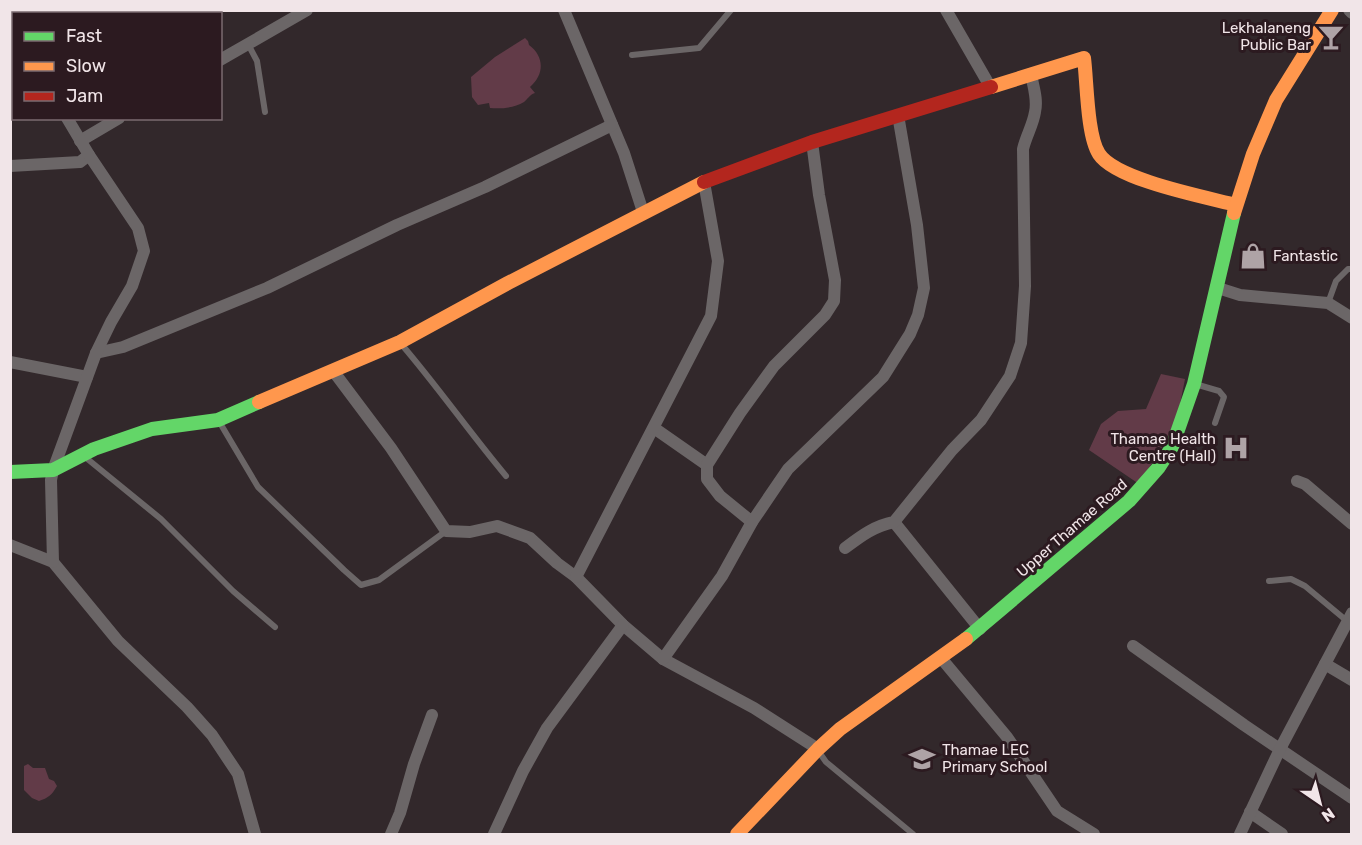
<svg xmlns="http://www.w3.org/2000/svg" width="1362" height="845" viewBox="0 0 1362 845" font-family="Rubik,sans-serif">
<rect width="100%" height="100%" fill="#32282b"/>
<!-- green -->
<g fill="#623b48">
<path d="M 525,38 L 528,41 L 529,45 C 544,56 545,74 530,87 L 535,93 C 529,95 528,99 524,102 C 514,108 501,109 490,108 L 489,103 L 478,105 L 472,97 L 471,77 L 495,57 Z"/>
<polygon points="1161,374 1185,379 1176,424 1139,484 1089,450 1101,424 1118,411 1146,409"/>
<path d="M 28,764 L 33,768 L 45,768 L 49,779 L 54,781 L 57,786 C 52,795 48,798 39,801 L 32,798 L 24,790 L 24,766 Z"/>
</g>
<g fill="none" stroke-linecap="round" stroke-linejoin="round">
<!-- lane -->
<g stroke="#6b6667" stroke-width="6">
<polyline points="248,44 257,61 265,112"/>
<polyline points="632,55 699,48 731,10"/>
<polyline points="1328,303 1336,281 1348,269 1352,269"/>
<path d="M 402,345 C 438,387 470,433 506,476"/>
<polyline points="1195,384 1219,391 1224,397 1215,423"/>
<polyline points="220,423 258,487 344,570 361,585 379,580 446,531"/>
<polyline points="85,457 161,519 233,591 275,627"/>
<polyline points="1269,581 1291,579 1305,586 1347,621"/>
<polyline points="819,752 826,762 913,834"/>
</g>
<!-- street -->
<g stroke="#6b6667" stroke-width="12">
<polyline points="564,10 624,153 643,212"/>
<polyline points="946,10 991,88"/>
<polyline points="1349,10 1352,13"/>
<polyline points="10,23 14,28"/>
<polyline points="220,60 307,10"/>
<polyline points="10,104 14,102"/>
<polyline points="80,141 119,118"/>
<polyline points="10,166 80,162 89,155"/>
<polyline points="1218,288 1240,295 1328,303 1352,318"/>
<polyline points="96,353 123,347 267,288 397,225 485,187 612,125"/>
<polyline points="10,362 87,377"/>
<polyline points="334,372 391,448 446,531 470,532 497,526 530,538 557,563 576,577 623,625 663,659 754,708 818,749"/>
<polyline points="654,428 707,465"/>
<polyline points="1297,481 1305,484 1352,524"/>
<polyline points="752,522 720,496 707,479 707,465 740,413 774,366 825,315 834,301 835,280 819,195 812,142"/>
<polyline points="894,522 980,629"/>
<polyline points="10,545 53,562 118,641 187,707 212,735 238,774 255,834"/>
<path d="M 845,548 C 861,536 874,526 894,522 L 952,450 L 981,420 L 1010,376 L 1021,343 L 1025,286 L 1023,149 C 1026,136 1033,125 1035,112 C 1038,99 1033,86 1031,74"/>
<polyline points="53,562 51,480 53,470 96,353 111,322 132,286 144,251 138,228 89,155 67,118"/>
<polyline points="576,577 711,316 718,261 704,182"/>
<polyline points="1133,646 1244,725 1352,798"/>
<polyline points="941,658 1007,737 1057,811 1094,834"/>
<polyline points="663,659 722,576 752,522 788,469 883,377 910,334 918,315 924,288 917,225 898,115"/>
<polyline points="1325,664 1352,680"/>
<polyline points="1250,812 1282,834"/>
<polyline points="391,834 400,813 414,764 432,715"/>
<polyline points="494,834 523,771 547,728 623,625"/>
<polyline points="1240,834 1280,749 1352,613"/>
</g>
<!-- fast -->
<g stroke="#63d668" stroke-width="14">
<polyline points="10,472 53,470 94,449 152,429 218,420 259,402"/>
<polyline points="966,639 1129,501 1159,467 1172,447 1194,384 1234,213"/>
</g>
<!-- slow -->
<g stroke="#ff974d" stroke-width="14">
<path d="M 991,87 L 1084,58 C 1087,81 1087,136 1099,154 C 1116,180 1205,197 1236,205"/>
<polyline points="1234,213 1253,154 1276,100 1332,10"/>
<polyline points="259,402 400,342 508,283 704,182"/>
<polyline points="737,834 818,749 840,729 966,639"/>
</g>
<!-- jam -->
<polyline stroke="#b3261e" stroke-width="14" points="704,182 812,142 991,87"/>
</g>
<!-- icons -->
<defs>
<g id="bar-bare" transform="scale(2.07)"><path d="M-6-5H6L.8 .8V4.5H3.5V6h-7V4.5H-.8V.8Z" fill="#aea3a6" stroke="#2c1a20" stroke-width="2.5" paint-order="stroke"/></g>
<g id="shop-bare" transform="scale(2.07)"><path d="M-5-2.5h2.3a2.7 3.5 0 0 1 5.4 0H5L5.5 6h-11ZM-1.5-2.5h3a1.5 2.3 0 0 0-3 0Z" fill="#aea3a6" stroke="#2c1a20" stroke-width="2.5" paint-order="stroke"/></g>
<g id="hospital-bare" transform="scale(2.07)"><path d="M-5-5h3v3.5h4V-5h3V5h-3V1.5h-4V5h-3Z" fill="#aea3a6" stroke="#2c1a20" stroke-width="2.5" paint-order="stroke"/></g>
<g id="school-bare" transform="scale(2.07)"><path d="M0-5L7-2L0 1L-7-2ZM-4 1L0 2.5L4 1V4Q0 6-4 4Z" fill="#aea3a6" stroke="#2c1a20" stroke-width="2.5" paint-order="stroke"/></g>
</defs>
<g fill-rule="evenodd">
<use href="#bar-bare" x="1331" y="37"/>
<use href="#shop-bare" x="1253" y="256"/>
<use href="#hospital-bare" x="1236" y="448"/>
<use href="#school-bare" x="922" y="759"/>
</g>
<g text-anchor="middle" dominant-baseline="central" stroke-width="6" stroke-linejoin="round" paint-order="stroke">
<!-- poi labels -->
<g font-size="15" fill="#f1e5e8" stroke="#2c1a20" text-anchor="end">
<text x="1311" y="28">Lekhalaneng<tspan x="1311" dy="17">Public Bar</tspan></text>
<text x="1273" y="256" text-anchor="start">Fantastic</text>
<text x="1216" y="439">Thamae Health<tspan x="1216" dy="17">Centre (Hall)</tspan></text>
<text x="942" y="750" text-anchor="start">Thamae LEC<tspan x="942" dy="17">Primary School</tspan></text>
</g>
<!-- street labels -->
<g font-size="15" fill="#f1e5e8" stroke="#2c1a20">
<text transform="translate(1072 528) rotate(-41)">Upper Thamae Road</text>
</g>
</g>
<!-- border -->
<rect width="1362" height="845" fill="none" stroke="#f1e5e8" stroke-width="24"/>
<!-- legend -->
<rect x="12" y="12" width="210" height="108" fill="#2c1a20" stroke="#7b6b70" stroke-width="1.5"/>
<rect x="24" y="32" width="30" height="9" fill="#63d668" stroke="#7b6b70" stroke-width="1.5"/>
<text x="66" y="42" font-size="18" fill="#f1e5e8">Fast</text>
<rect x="24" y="62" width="30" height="9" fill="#ff974d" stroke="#7b6b70" stroke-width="1.5"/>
<text x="66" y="72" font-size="18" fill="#f1e5e8">Slow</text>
<rect x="24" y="92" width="30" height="9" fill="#b3261e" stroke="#7b6b70" stroke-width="1.5"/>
<text x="66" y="102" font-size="18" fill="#f1e5e8">Jam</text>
<!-- north arrow -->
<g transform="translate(1320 803) rotate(145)" stroke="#2c1a20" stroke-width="4.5" paint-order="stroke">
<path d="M0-4.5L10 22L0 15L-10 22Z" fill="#f1e5e8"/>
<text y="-9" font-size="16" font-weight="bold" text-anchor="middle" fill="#f1e5e8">N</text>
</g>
</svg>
